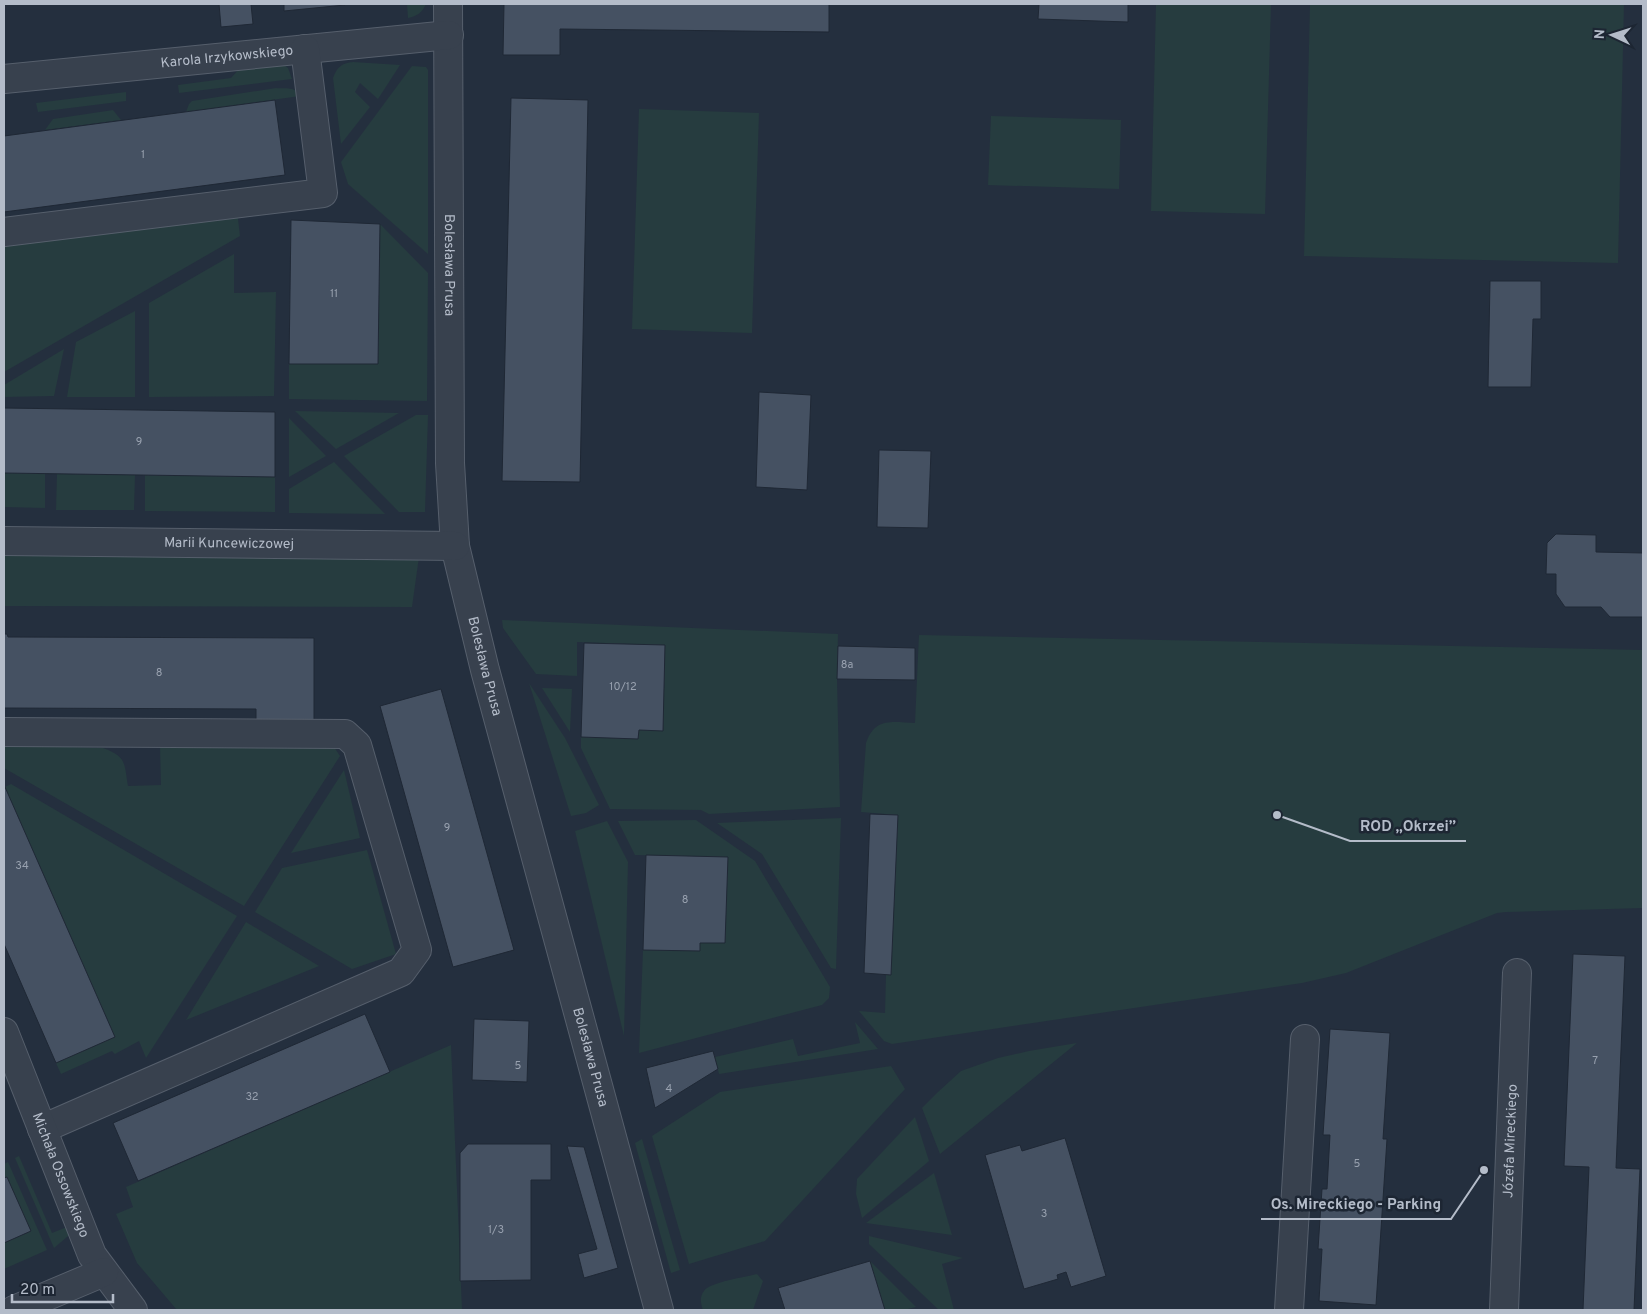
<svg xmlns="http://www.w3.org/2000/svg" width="1647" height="1314" viewBox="0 0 1647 1314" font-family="Overpass,sans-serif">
<rect width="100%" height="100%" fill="#242f3e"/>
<!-- green -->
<g fill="#263c3f">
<path d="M 407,4 L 426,4 C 422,13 417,16 408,18 Z"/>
<polygon points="1156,4 1271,4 1265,214 1151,211"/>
<polygon points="1310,4 1624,4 1618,263 1304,256"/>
<path d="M 353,62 L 400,65 L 378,99 L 360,83 L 355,92 L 370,107 L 341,144 L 333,78 C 337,67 342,63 353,62 Z"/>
<polygon points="283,64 288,68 292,79 179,93 178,85 231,78 240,68"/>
<polygon points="412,66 426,67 428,70 428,254 348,184 341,162"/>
<path d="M 276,88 C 285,89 296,86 300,96 L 186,112 L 189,104 L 192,101 Z"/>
<polygon points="126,92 126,101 38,112 36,103"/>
<polygon points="639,109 759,113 752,333 632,329"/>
<polygon points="113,110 121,120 45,130 53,119"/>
<polygon points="991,116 1121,120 1119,189 988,185"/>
<polygon points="237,210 240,236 4,372 4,241"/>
<polygon points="380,224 428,273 427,401 289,399 289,364 378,364"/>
<polygon points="234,254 234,293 276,292 274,396 149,397 149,303"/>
<polygon points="135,311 135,397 67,397 76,342"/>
<polygon points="64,349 54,396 4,397 4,385"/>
<polygon points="295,411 399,413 336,449"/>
<polygon points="416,415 428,415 425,512 399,512 344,456"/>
<polygon points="289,418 326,456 289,477"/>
<polygon points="334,462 385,514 289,513 289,489"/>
<polygon points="4,473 45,473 45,508 4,507"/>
<polygon points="57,474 135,475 134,510 56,510"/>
<polygon points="145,475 275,477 275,512 145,511"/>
<polygon points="4,551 419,557 412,607 4,606"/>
<polygon points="502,620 838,634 837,679 840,807 709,814 701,810 610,809 581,748 581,737 638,739 639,730 663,731 665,645 577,642 577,676 536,674 503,628"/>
<path d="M 919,635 L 1643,650 L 1643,908 L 1506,912 L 1497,913 L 1346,973 L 1302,983 L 892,1044 L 884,1041 L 859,1011 L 885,1013 L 886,975 L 891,975 L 898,815 L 861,812 L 866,743 C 875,717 892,722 915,723 Z"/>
<polygon points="529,683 565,738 599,805 586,813 571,816"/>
<polygon points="542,688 572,689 570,732"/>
<path d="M 332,744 L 340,756 L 244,906 L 4,768 L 4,745 L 103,748 C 127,757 124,763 128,786 L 161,785 L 160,745 Z"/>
<polygon points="344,770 360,838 291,853"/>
<polygon points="11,784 237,916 146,1058 139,1041 115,1054 112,1051 61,1074 56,1063 115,1037 5,787"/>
<polygon points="841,818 836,969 831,968 762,854 717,823"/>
<polygon points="696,820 755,861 830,987 829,998 822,1005 639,1053 643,950 700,951 700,943 725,943 728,857 635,855 618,821"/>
<polygon points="607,821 628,862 624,1036 575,831"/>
<polygon points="367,850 396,954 352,969 255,912 282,868"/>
<polygon points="246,922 319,966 186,1020"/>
<polygon points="855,1022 878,1049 719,1074 715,1057 793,1039 798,1056 860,1043"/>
<polygon points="1077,1043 940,1154 922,1108 938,1092 961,1071 998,1058 1029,1051"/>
<polygon points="451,1045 462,1310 177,1310 137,1263 116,1214 133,1207 126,1187"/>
<polygon points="891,1066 905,1089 765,1241 689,1264 652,1136 720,1092"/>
<polygon points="915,1117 929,1161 862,1218 856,1194 857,1179"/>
<polygon points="642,1139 680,1270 671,1273 635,1143"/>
<polygon points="19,1156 52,1233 72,1225 74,1231 54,1248 15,1158"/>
<polygon points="8,1162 47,1250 4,1269 4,1243 31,1231 7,1177 4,1178 4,1164"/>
<polygon points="934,1173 952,1235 866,1223"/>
<polygon points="869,1236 963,1258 942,1264 954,1310 939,1310 869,1244"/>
<polygon points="870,1261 916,1307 904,1310 885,1310"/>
<path d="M 757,1274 L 763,1281 L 753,1310 L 703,1310 C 701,1304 699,1297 704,1291 C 710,1282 746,1277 757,1274 Z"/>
</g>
<!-- building -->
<g fill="#455162" stroke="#1f2835">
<polygon points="219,4 251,4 253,24 221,27"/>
<polygon points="284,4 345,4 345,5 284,11"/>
<polygon points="504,4 829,4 829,32 560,29 560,55 503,55"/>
<polygon points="1039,4 1128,4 1128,22 1038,19"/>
<polygon points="511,98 588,100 580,482 502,481"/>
<polygon points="275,100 285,175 4,212 4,136"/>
<polygon points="291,220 380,224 378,364 289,364"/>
<polygon points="1490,281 1541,281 1541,319 1533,319 1531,387 1488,387"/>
<polygon points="759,392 811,395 807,490 756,487"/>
<polygon points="4,408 275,412 275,477 4,473"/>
<polygon points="879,450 931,451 928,528 877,527"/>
<polygon points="1556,534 1596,535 1596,552 1643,553 1643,617 1610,617 1601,607 1565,607 1556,594 1556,574 1546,574 1547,543"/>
<polygon points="4,634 7,634 8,637 314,638 314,723 256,723 256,709 4,708"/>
<polygon points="584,643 665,645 663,731 639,730 638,739 581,737"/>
<polygon points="838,646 915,648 915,680 837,679"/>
<polygon points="441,689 514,950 453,967 380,706"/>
<polygon points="5,787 115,1037 56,1063 4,944 4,788"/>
<polygon points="870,814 898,815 891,975 864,973"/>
<polygon points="646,855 728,857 725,943 700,943 700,951 643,950"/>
<polygon points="1573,954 1625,956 1616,1168 1640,1169 1634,1310 1583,1310 1589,1167 1564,1166"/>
<polygon points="365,1014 390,1072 138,1181 113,1123"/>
<polygon points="474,1019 529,1021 527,1082 472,1080"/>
<polygon points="1330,1029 1390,1033 1383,1139 1387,1139 1376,1305 1319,1301 1322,1249 1318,1249 1322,1189 1327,1189 1330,1135 1323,1135"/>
<polygon points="713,1051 718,1069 655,1108 646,1068"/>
<polygon points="1065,1138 1106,1276 1071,1287 1066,1272 1057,1275 1058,1279 1024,1289 985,1155 1020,1145 1022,1151"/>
<polygon points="468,1144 551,1144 551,1180 531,1180 531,1280 460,1281 460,1153"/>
<polygon points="567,1146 584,1147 618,1268 584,1278 578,1254 597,1249"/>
<polygon points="7,1177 31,1231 4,1243 4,1178"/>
<polygon points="870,1261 885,1310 785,1310 778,1288"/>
</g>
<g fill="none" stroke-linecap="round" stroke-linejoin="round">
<!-- minor casing -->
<g stroke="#565f6c" stroke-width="30">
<g id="minor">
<path id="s1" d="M 448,4 L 450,463 L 455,546 L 485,670 L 659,1310"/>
<path id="s2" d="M 4,79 L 449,35"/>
<polyline points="4,232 323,193 305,49"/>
<path id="s3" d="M 4,541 L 455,546"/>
<polyline points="4,732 345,734 357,745 417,950 401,972 42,1129"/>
<path id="s4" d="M 4,1032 L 92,1255 L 133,1310"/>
<polyline points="14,1310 104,1272"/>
<polyline points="1289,1310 1305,1039"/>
<path id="s5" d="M 1504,1310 L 1517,973"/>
</g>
</g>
<!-- minor -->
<use href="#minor" stroke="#38414e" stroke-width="28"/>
</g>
<g text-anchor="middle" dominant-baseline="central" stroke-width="5" stroke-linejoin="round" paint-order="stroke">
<!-- number labels -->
<g font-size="11" fill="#98a1af">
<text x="143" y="155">1</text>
<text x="334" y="294">11</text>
<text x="139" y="442">9</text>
<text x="847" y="665">8a</text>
<text x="159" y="673">8</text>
<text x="623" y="687">10/12</text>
<text x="447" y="828">9</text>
<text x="22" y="866">34</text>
<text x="685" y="900">8</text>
<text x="1595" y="1061">7</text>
<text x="518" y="1066">5</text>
<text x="669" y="1089">4</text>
<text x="252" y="1097">32</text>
<text x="1357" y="1164">5</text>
<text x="1044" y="1214">3</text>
<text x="496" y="1230">1/3</text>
</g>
<!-- street labels -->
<g font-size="14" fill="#b4bcc9" stroke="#1d2633">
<text stroke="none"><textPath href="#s2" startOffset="224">Karola Irzykowskiego</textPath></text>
<text stroke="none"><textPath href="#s1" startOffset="261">Bolesława Prusa</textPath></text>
<text stroke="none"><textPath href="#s3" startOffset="225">Marii Kuncewiczowej</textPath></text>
<text stroke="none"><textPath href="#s1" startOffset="666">Bolesława Prusa</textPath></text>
<text stroke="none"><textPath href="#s1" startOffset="1071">Bolesława Prusa</textPath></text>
<text stroke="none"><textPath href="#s5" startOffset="169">Józefa Mireckiego</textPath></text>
<text stroke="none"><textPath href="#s4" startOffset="154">Michała Ossowskiego</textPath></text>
</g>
</g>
<!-- callouts -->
<path fill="none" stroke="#b4bcc9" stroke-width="2" d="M1277 815L1350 841H1466M1484 1170L1451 1219H1261"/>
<g fill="#b4bcc9" stroke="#1d2633" stroke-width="2">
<circle cx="1277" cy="815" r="5"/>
<circle cx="1484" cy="1170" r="5"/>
</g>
<g font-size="15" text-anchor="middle" font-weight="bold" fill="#b4bcc9" stroke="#1d2633" stroke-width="5" stroke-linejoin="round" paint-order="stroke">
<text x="1408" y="831">ROD „Okrzei”</text>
<text x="1356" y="1209">Os. Mireckiego - Parking</text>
</g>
<!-- border -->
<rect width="1647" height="1314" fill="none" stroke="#b4bcc9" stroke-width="10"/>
<!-- north arrow -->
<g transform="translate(1612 35) rotate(274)" stroke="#1d2633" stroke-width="4" paint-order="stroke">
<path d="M0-4L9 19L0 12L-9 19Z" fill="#b4bcc9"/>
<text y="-8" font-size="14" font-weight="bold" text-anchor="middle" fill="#b4bcc9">N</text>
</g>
<!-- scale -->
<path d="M12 1294v8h101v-8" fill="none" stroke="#b4bcc9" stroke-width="2.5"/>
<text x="20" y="1294" font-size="15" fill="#b4bcc9" stroke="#1d2633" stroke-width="4" paint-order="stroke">20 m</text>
</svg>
